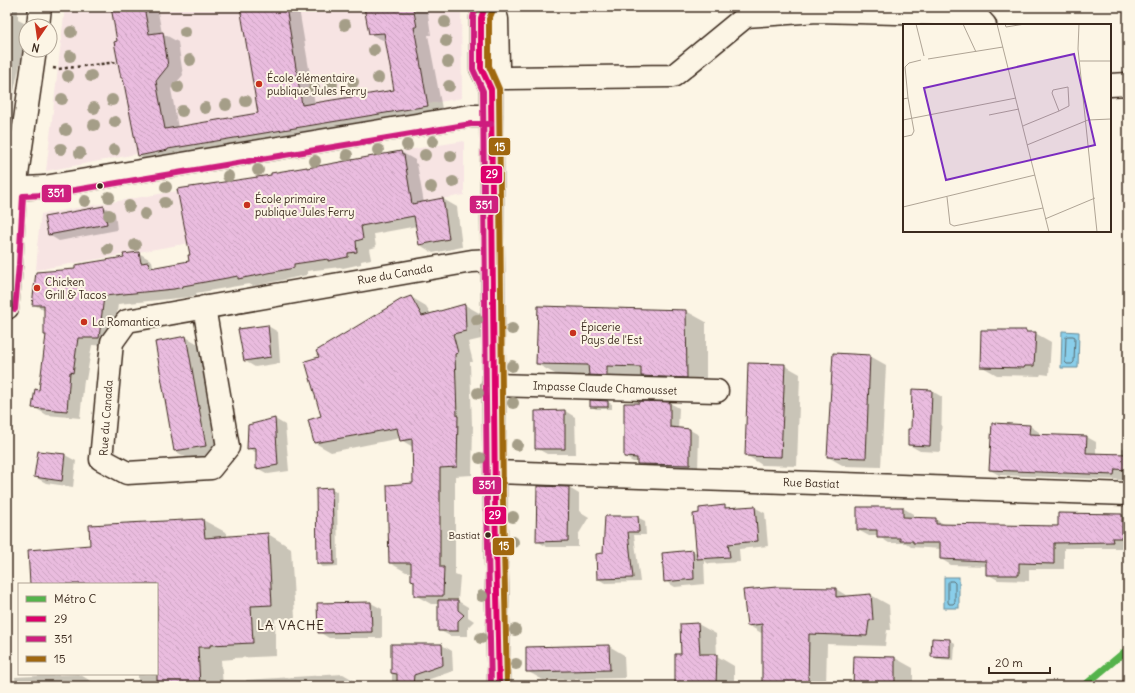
<svg xmlns="http://www.w3.org/2000/svg" width="1135" height="693" viewBox="0 0 1135 693" font-family="Delius,sans-serif">
<defs>
<pattern id="building-back-hatch" width="6" height="6" patternUnits="userSpaceOnUse"><rect width="6" height="6" fill="#eabcdf"/><path d="M-1 5l2 2M0 0l6 6M5-1l2 2" fill="none" stroke="#caa2bf"/></pattern>
</defs>
<rect width="100%" height="100%" fill="#fcf5e5"/>
<filter id="ink" filterUnits="userSpaceOnUse"><feTurbulence type="fractalNoise" baseFrequency=".025" numOctaves="2"/><feDisplacementMap in="SourceGraphic" scale="8" xChannelSelector="R" yChannelSelector="G"/><feConvolveMatrix kernelMatrix="1 2 1 2 8 2 1 2 1" color-interpolation-filters="sRGB"/></filter>
<g filter="url(#ink)">
<!-- built -->
<g fill="#f7e4e3">
<polygon points="65,7 461,7 462,98 428,104 428,106 169,149 168,150 138,156 137,154 46,171"/>
<polygon points="464,141 464,195 36,270 38,246 37,246 41,214 177,191 177,189 203,185 204,186 270,175 271,173 307,167 307,168 376,156 376,155"/>
</g>
<!-- water -->
<g fill="#89ceea" stroke="#6a8c98">
<polygon points="1062,331 1079,332 1078,368 1061,368"/>
<rect x="944" y="577" width="15" height="31"/>
</g>
<!-- shadow -->
<g fill="#0003">
<polygon points="7,7 18,7 18,20 28,25 26,26 26,36 11,105 8,104 7,106"/>
<polygon points="112,7 157,7 162,33 178,42 183,75 171,89 178,128 259,114 241,7 296,7 299,9 315,104 395,90 387,42 370,34 365,7 427,7 431,35 428,35 443,114 154,164 139,156"/>
<polygon points="401,152 415,160 415,163 417,164 424,203 443,199 457,207 462,247 433,253 420,245 417,226 374,234 376,247 369,249 371,259 361,261 361,264 343,268 340,267 307,271 307,275 253,286 249,284 196,293 197,295 189,297 118,304 113,346 92,345 86,380 84,380 80,418 47,415 33,407 40,391 47,336 45,335 45,311 33,304 76,270 125,258 139,253 152,261 153,266 158,268 190,262 191,256 272,174 307,168 310,169"/>
<polygon points="104,207 115,213 117,230 59,241 49,235 45,218"/>
<polygon points="411,297 426,306 431,314 465,305 481,314 481,339 468,342 473,362 470,362 472,425 473,426 472,475 455,476 455,574 460,576 458,601 468,607 468,617 474,621 468,627 468,636 450,636 439,630 439,604 431,604 415,595 415,581 412,572 406,572 390,563 414,484 413,447 401,440 400,438 331,452 315,443 309,420 322,417 321,358"/>
<polygon points="686,311 706,322 706,388 661,387 644,377 627,377 627,386 609,386 592,376 557,375 537,364"/>
<polygon points="268,326 278,332 280,363 255,367 245,361"/>
<polygon points="1026,331 1028,333 1035,333 1051,342 1049,375 1041,374 1040,376 997,375 981,366"/>
<polygon points="186,337 214,353 233,462 203,467 175,451"/>
<polygon points="870,356 886,365 881,467 844,466 828,457"/>
<polygon points="784,365 800,374 797,466 762,465 746,455"/>
<polygon points="932,391 942,397 941,452 920,451 909,445 912,430"/>
<polygon points="607,402 612,404 612,409 596,409 591,406"/>
<polygon points="670,403 679,408 678,429 690,430 699,435 698,470 647,468 638,462 633,462 625,457 640,404"/>
<polygon points="565,411 575,417 576,454 547,454 536,448"/>
<polygon points="275,419 285,425 289,471 268,474 257,468 257,453 248,448"/>
<polygon points="1030,426 1039,432 1039,435 1087,437 1096,442 1096,454 1122,455 1122,448 1128,448 1128,474 1124,474 1123,480 999,475 990,470"/>
<polygon points="39,452 65,455 76,461 73,487 46,483 35,477"/>
<polygon points="569,488 579,494 579,511 589,517 578,535 578,547 547,547 537,541"/>
<polygon points="332,489 337,492 338,566 323,567 318,564"/>
<polygon points="724,506 730,509 754,507 765,513 768,546 739,549 740,562 709,564 704,561 705,584 675,587 665,581 693,551 698,554 700,514"/>
<polygon points="903,508 913,514 913,518 935,519 946,525 1059,527 1059,514 1122,515 1128,519 1128,548 1064,548 1064,569 1029,569 1029,581 998,580 987,574 987,566 951,565 941,559 941,549 911,547 906,543 889,543 878,536 869,536 858,530"/>
<polygon points="637,517 645,521 646,535 634,535 640,582 605,583 598,579 604,554"/>
<polygon points="203,520 227,533 227,537 268,534 291,548 295,618 275,619 276,656 233,658 233,659 221,660 223,686 138,686 138,674 157,674 157,584 31,584 91,546 90,526"/>
<polygon points="836,589 849,597 871,595 889,605 891,630 887,630 885,646 827,644 826,686 762,686 763,634 748,625"/>
<polygon points="371,603 382,609 382,638 329,638 319,632 318,604"/>
<polygon points="698,624 716,634 717,656 734,666 734,686 676,686 682,655 681,625"/>
<polygon points="950,640 955,643 954,660 937,659 932,656"/>
<polygon points="392,645 442,645 452,651 453,671 424,681 424,686 392,686"/>
<polygon points="609,646 624,655 625,678 543,680 527,671"/>
<polygon points="895,658 913,668 913,686 849,686 849,684 854,684"/>
<polygon points="79,674 99,686 16,686 15,677"/>
<polygon points="343,674 357,682 357,686 247,686 246,680"/>
</g>
<g fill="none" stroke-linecap="round" stroke-linejoin="round">
<!-- shore -->
<g stroke="#5a6c70" stroke-width="1">
<polygon points="1068,336 1073,336 1075,337 1074,362 1072,364 1067,364 1065,362 1066,337"/>
<polygon points="950,581 953,581 955,583 955,602 953,604 949,604 948,602 948,583"/>
</g>
</g>
<!-- building -->
<g fill="url(#building-back-hatch)" stroke="#3b2a1e">
<polygon points="111,7 144,7 149,34 163,32 168,66 156,81 165,129 258,113 240,7 286,7 302,105 394,90 384,33 369,34 364,7 413,7 417,27 414,27 428,106 168,149 168,150 138,156 123,78 121,78 114,42 117,41"/>
<polygon points="401,151 402,155 404,155 412,204 443,198 449,239 419,245 414,216 361,226 363,239 356,241 357,252 348,253 348,257 328,261 328,259 294,264 294,268 238,279 238,276 183,286 183,287 174,289 104,296 99,338 78,338 73,373 70,372 67,411 32,408 35,389 39,390 46,335 44,335 44,305 32,305 36,272 75,269 75,265 124,257 123,254 139,252 141,263 148,262 150,268 189,261 188,255 190,255 177,189 271,175 271,173 307,167 307,168"/>
<polygon points="104,206 107,224 48,235 44,217"/>
<polygon points="411,296 422,316 465,304 466,331 453,334 458,353 455,354 457,416 458,416 457,467 440,468 440,567 444,567 443,596 414,596 414,581 411,580 411,563 389,563 387,485 413,483 412,439 400,441 397,428 314,443 308,420 321,416 305,361 319,357 316,351 400,300"/>
<polygon points="538,306 686,310 687,378 641,376 641,367 607,366 607,376 589,375 588,365 536,364"/>
<polygon points="268,325 271,357 244,361 238,329"/>
<polygon points="981,330 1026,330 1026,332 1036,332 1034,366 1025,366 1024,368 980,367"/>
<polygon points="186,336 206,446 174,451 155,342"/>
<polygon points="833,353 870,355 866,458 827,457"/>
<polygon points="748,363 785,364 781,457 745,456"/>
<polygon points="912,389 932,390 930,446 908,445 908,429 911,429"/>
<polygon points="590,400 608,401 608,407 590,407"/>
<polygon points="639,401 670,402 670,427 690,429 690,465 637,464 637,458 624,457 624,403 639,403"/>
<polygon points="565,410 565,449 535,449 535,411"/>
<polygon points="275,418 278,465 256,469 256,448 247,449 248,425"/>
<polygon points="992,423 1030,425 1029,434 1087,436 1086,453 1128,454 1128,470 1115,469 1114,475 989,470"/>
<polygon points="38,451 65,454 62,481 34,477"/>
<polygon points="537,486 569,487 568,541 536,542"/>
<polygon points="332,488 334,564 317,564 316,489"/>
<polygon points="725,505 725,508 755,506 758,541 728,544 730,557 697,559 693,514 699,513 699,508"/>
<polygon points="857,507 903,507 903,517 936,518 936,524 1058,526 1058,513 1122,514 1122,538 1112,538 1113,542 1054,543 1054,564 1019,563 1019,575 986,575 986,561 940,559 940,543 913,543 913,541 900,541 900,538 877,538 877,530 857,530"/>
<polygon points="605,516 638,516 639,532 628,532 633,578 597,579 596,554 603,553"/>
<polygon points="203,519 205,538 268,533 272,605 251,606 253,643 210,645 210,647 198,647 200,686 157,686 157,584 30,584 28,550 90,545 89,525"/>
<polygon points="693,550 694,579 664,582 662,553"/>
<polygon points="777,587 836,588 836,597 871,594 873,620 869,621 867,636 809,634 808,686 762,686 762,624 747,626 743,590"/>
<polygon points="438,600 458,600 458,610 464,615 458,621 458,631 438,631"/>
<polygon points="371,602 372,632 318,633 317,603"/>
<polygon points="698,623 700,654 717,654 716,686 675,686 675,654 681,654 680,624"/>
<polygon points="932,638 950,639 950,658 931,657"/>
<polygon points="391,644 442,644 443,665 414,675 413,686 397,686 397,674 391,673"/>
<polygon points="609,645 610,670 526,672 526,647"/>
<polygon points="854,656 895,657 895,686 853,686"/>
</g>
<g fill="none" stroke-linecap="round" stroke-linejoin="round">
<!-- minor casing -->
<g stroke="#3b2a1e" stroke-width="25">
<g id="minor">
<polyline points="38,26 40,7"/>
<polyline points="505,78 673,76 746,16 817,11 976,15 985,25"/>
<polyline points="1110,85 1128,84"/>
<polyline points="7,189 44,187 470,116 491,116"/>
<polyline points="204,307 228,447 211,468 127,473 101,459 112,342 127,321 472,261 492,260"/>
<polyline points="7,308 11,265 15,189 35,50"/>
<polyline points="493,385 717,391"/>
<polyline points="495,472 1128,494"/>
</g>
</g>
<!-- major casing -->
<g stroke="#3b2a1e" stroke-width="25">
<g id="major">
<polyline points="485,7 481,18 481,68 491,89"/>
<polyline points="492,7 497,19 498,67 491,89 495,501 499,686"/>
</g>
</g>
<!-- path -->
<g stroke="#3b2a1e" stroke-width="2.5" stroke-dasharray="3 3" stroke-linecap="butt">
<polyline points="414,9 428,7"/>
<polyline points="53,68 58,69 118,62"/>
</g>
<!-- minor -->
<use href="#minor" stroke="#fcf5e5" stroke-width="22"/>
<!-- major -->
<use href="#major" stroke="#fcf5e5" stroke-width="22"/>
<!-- bus-1 casing -->
<g stroke="#fcf5e5" stroke-width="9">
<polyline id="bus-1" points="485,7 481,18 481,68 491,89 495,501 499,686"/>
</g>
<!-- bus-2 casing -->
<g stroke="#fcf5e5" stroke-width="9">
<g id="bus-2">
<polyline points="476,7 473,17 473,69 483,91 487,501 491,686"/>
<polyline points="15,309 19,265 23,196 45,195 471,124 491,124"/>
</g>
</g>
<!-- bus-3 casing -->
<g stroke="#fcf5e5" stroke-width="9">
<polyline id="bus-3" points="493,10 489,19 489,66 499,89 503,501 507,686"/>
</g>
<!-- bus-1 -->
<use href="#bus-1" stroke="#dc006b" stroke-width="6"/>
<!-- bus-2 -->
<use href="#bus-2" stroke="#ce1f7e" stroke-width="6"/>
<!-- bus-3 -->
<use href="#bus-3" stroke="#a0670f" stroke-width="6"/>
<!-- metro-1 casing -->
<g stroke="#fcf5e5" stroke-width="10">
<polyline id="metro-1" points="1084,686 1128,649"/>
</g>
<!-- metro-1 -->
<use href="#metro-1" stroke="#54b34b" stroke-width="7"/>
</g>
<!-- trees -->
<g fill="#a59e88">
<circle cx="445" cy="22" r="6"/>
<circle cx="345" cy="25" r="6"/>
<circle cx="71" cy="32" r="6"/>
<circle cx="185" cy="32" r="6"/>
<circle cx="446" cy="41" r="6"/>
<circle cx="374" cy="50" r="6"/>
<circle cx="70" cy="56" r="6"/>
<circle cx="190" cy="60" r="6"/>
<circle cx="448" cy="62" r="6"/>
<circle cx="68" cy="76" r="6"/>
<circle cx="91" cy="76" r="6"/>
<circle cx="378" cy="78" r="6"/>
<circle cx="353" cy="82" r="6"/>
<circle cx="332" cy="85" r="6"/>
<circle cx="449" cy="86" r="6"/>
<circle cx="178" cy="87" r="6"/>
<circle cx="314" cy="88" r="6"/>
<circle cx="62" cy="99" r="6"/>
<circle cx="112" cy="100" r="6"/>
<circle cx="246" cy="101" r="6"/>
<circle cx="226" cy="105" r="6"/>
<circle cx="94" cy="108" r="6"/>
<circle cx="205" cy="108" r="6"/>
<circle cx="182" cy="111" r="6"/>
<circle cx="115" cy="122" r="6"/>
<circle cx="94" cy="125" r="6"/>
<circle cx="66" cy="130" r="6"/>
<circle cx="433" cy="141" r="6"/>
<circle cx="407" cy="145" r="6"/>
<circle cx="61" cy="149" r="6"/>
<circle cx="114" cy="150" r="6"/>
<circle cx="378" cy="150" r="6"/>
<circle cx="80" cy="153" r="6"/>
<circle cx="347" cy="155" r="6"/>
<circle cx="425" cy="155" r="6"/>
<circle cx="451" cy="156" r="6"/>
<circle cx="315" cy="161" r="6"/>
<circle cx="258" cy="170" r="6"/>
<circle cx="228" cy="176" r="6"/>
<circle cx="453" cy="182" r="6"/>
<circle cx="166" cy="187" r="6"/>
<circle cx="431" cy="187" r="6"/>
<circle cx="109" cy="197" r="6"/>
<circle cx="85" cy="201" r="6"/>
<circle cx="165" cy="203" r="6"/>
<circle cx="129" cy="206" r="6"/>
<circle cx="145" cy="214" r="6"/>
<circle cx="109" cy="215" r="6"/>
<circle cx="135" cy="245" r="6"/>
<circle cx="108" cy="249" r="6"/>
<circle cx="477" cy="320" r="6"/>
<circle cx="512" cy="329" r="6"/>
<circle cx="512" cy="366" r="6"/>
<circle cx="478" cy="393" r="6"/>
<circle cx="513" cy="403" r="6"/>
<circle cx="517" cy="445" r="6"/>
<circle cx="480" cy="458" r="6"/>
<circle cx="513" cy="517" r="6"/>
<circle cx="513" cy="542" r="6"/>
<circle cx="482" cy="596" r="6"/>
<circle cx="515" cy="630" r="6"/>
<circle cx="481" cy="638" r="6"/>
<circle cx="516" cy="664" r="6"/>
</g>
</g>
<!-- markers -->
<g fill="#c8321e" stroke="#fcf5e5" stroke-width="1.5">
<circle cx="259" cy="84" r="4"/>
<circle cx="247" cy="205" r="4"/>
<circle cx="37" cy="288" r="4"/>
<circle cx="84" cy="322" r="4"/>
<circle cx="573" cy="333" r="4"/>
</g>
<g fill="#3b2a1e" stroke="#fcf5e5" stroke-width="1.5">
<circle cx="100" cy="186" r="3.5"/>
<circle cx="488" cy="535" r="3.5"/>
</g>
<g text-anchor="middle" dominant-baseline="central" stroke-width="4" stroke-linejoin="round" paint-order="stroke">
<!-- bus labels -->
<g font-size="10" fill="#3b2a1e" stroke="#fcf5e5" text-anchor="end">
<text x="480" y="535">Bastiat</text>
</g>
<!-- poi labels -->
<g font-size="11" fill="#3b2a1e" stroke="#fcf5e5" text-anchor="start">
<text x="267" y="78">École élémentaire<tspan x="267" dy="13">publique Jules Ferry</tspan></text>
<text x="255" y="199">École primaire<tspan x="255" dy="13">publique Jules Ferry</tspan></text>
<text x="45" y="282">Chicken<tspan x="45" dy="13">Grill &amp; Tacos</tspan></text>
<text x="92" y="322">La Romantica</text>
<text x="581" y="327">Épicerie<tspan x="581" dy="13">Pays de l'Est</tspan></text>
</g>
<!-- street labels -->
<g font-size="11" fill="#3b2a1e" stroke="#fcf5e5">
<text transform="translate(395 274) rotate(-10)">Rue du Canada</text>
<text transform="translate(605 388) rotate(2)">Impasse Claude Chamousset</text>
<text transform="translate(106 418) rotate(-86)">Rue du Canada</text>
<text transform="translate(811 483) rotate(2)">Rue Bastiat</text>
</g>
<!-- quarter labels -->
<g font-size="13" letter-spacing="1" fill="#3b2a1e" stroke="#fcf5e5">
<text x="291" y="625">LA VACHE</text>
</g>
</g>
<!-- overview -->
<g transform="translate(903 24)">
<rect width="208" height="208" fill="#fcf5e5"/>
<path fill="none" stroke="#afa495" stroke-width="1" d="M 13,0 L 21,32M 60,0 L 73,28M 94,0 L 146,208M 102,0 L 103,3 L 122,0M 176,0 L 175,25 L 194,208M 25,35 L 100,23M 177,37 L 208,37M 5,74 L 2,43 L 6,39 L 18,36M 0,75 L 5,74 L 11,107 L 9,111 L 0,113M 86,91 L 116,85M 0,96 L 113,74M 120,102 L 122,101 L 156,87 L 166,82 L 165,63 L 150,66 L 149,69 L 156,87M 124,121 L 185,96 L 208,95M 44,173 L 47,200 L 51,202 L 140,184M 0,183 L 132,151M 142,195 L 192,174"/>
<path fill="#7b2cbf" fill-opacity="0.15" stroke="#7b2cbf" stroke-width="2" d="M 171,30 L 192,121 L 43,156 L 21,64 Z"/>
<rect width="208" height="208" fill="none" stroke="#3b2a1e" stroke-width="2"/>
</g>
<g stroke="#fcf5e5" stroke-width="1.5">
<rect x="488" y="137" width="23" height="19" rx="4" fill="#a0670f"/>
<rect x="480" y="165" width="23" height="19" rx="4" fill="#dc006b"/>
<rect x="41" y="184" width="31" height="19" rx="4" fill="#ce1f7e"/>
<rect x="469" y="195" width="30" height="19" rx="4" fill="#ce1f7e"/>
<rect x="472" y="476" width="30" height="19" rx="4" fill="#ce1f7e"/>
<rect x="484" y="506" width="23" height="19" rx="4" fill="#dc006b"/>
<rect x="492" y="537" width="23" height="19" rx="4" fill="#a0670f"/>
</g>
<g font-size="11" text-anchor="middle" font-weight="bold" fill="#fff">
<text x="500" y="151">15</text>
<text x="492" y="178">29</text>
<text x="56" y="197">351</text>
<text x="484" y="209">351</text>
<text x="487" y="489">351</text>
<text x="495" y="519">29</text>
<text x="504" y="550">15</text>
</g>
<!-- margin -->
<rect width="1135" height="693" fill="none" stroke="#fcf5e5" stroke-width="24"/>
<rect x="12" y="12" width="1111" height="669" fill="none" stroke="#3b2a1e" stroke-width="1.5" filter="url(#ink)"/>
<!-- legend -->
<rect x="18" y="583" width="140" height="92" fill="#fcf5e5" stroke="#afa495"/>
<rect x="26" y="596" width="20" height="6" fill="#54b34b" stroke="#afa495"/>
<text x="54" y="603" font-size="12" fill="#3b2a1e">Métro C</text>
<rect x="26" y="616" width="20" height="6" fill="#dc006b" stroke="#afa495"/>
<text x="54" y="623" font-size="12" fill="#3b2a1e">29</text>
<rect x="26" y="636" width="20" height="6" fill="#ce1f7e" stroke="#afa495"/>
<text x="54" y="643" font-size="12" fill="#3b2a1e">351</text>
<rect x="26" y="656" width="20" height="6" fill="#a0670f" stroke="#afa495"/>
<text x="54" y="663" font-size="12" fill="#3b2a1e">15</text>
<!-- north arrow -->
<g transform="translate(38 38) rotate(193)"><circle r="19" fill="#fcf5e5" stroke="#afa495"/>
<path d="M0-3L7 15L0 10L-7 15Z" fill="#c8321e"/>
<text y="-6" font-size="11" font-weight="bold" text-anchor="middle" fill="#3b2a1e">N</text>
</g>
<!-- scale -->
<path d="M989 667v6h61v-6" fill="none" stroke="#3b2a1e" stroke-width="2"/>
<text x="995" y="667" font-size="12" fill="#3b2a1e" stroke="#fcf5e5" stroke-width="3" paint-order="stroke">20 m</text>
</svg>
